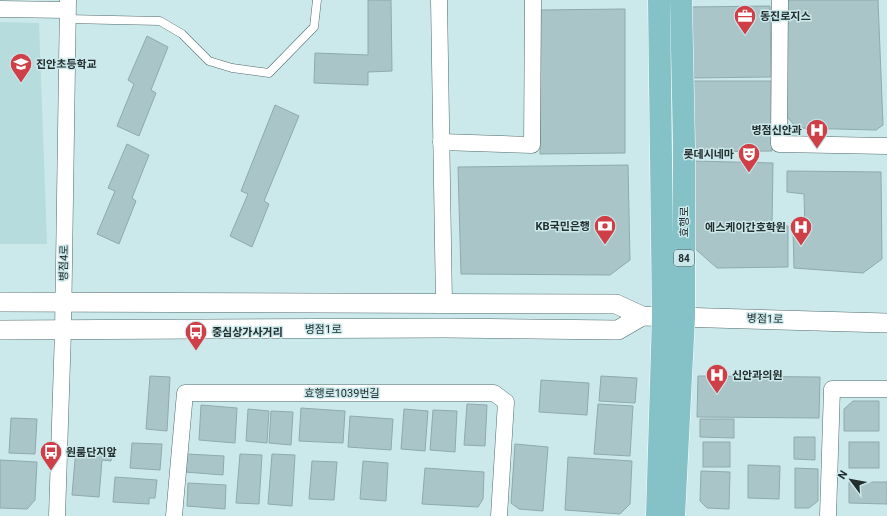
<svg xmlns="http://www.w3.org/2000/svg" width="887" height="516" viewBox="0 0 887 516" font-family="Roboto,'Noto Sans KR',sans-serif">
<rect width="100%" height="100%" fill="#cbe8ea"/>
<!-- built -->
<polygon fill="#b6dcde" points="0,22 39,23 47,244 0,244"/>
<!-- building -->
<g fill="#a9c5c7" stroke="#8faaac">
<polygon points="368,0 391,0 392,71 368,72 368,85 314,83 315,53 368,55"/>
<polygon points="787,0 878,0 883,125 876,130 797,128 787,117"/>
<polygon points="770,6 771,77 690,78 688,7"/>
<polygon points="625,9 625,153 540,154 540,10"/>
<polygon points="147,36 168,47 151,90 156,93 139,136 117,126 134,84 128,80"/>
<polygon points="690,81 771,81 772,151 691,152"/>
<polygon points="275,105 299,116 264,201 269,204 252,247 230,236 248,194 241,191"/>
<polygon points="127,144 149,155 132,198 136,201 119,244 97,234 115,191 108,188"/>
<polygon points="693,161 773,163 772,225 788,226 788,267 717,268 692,246"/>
<polygon points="628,165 630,260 610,275 461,274 458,167"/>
<polygon points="787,171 881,172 882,259 863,273 794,268 793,228 805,229 804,194 787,192"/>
<polygon points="150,376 170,377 167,431 146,429"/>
<polygon points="601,376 637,378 635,403 599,401"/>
<polygon points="698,376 820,377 819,418 697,417"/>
<polygon points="541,380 589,383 587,415 539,412"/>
<polygon points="853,401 879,401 879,431 844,431 844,409"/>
<polygon points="467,404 487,405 485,446 464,445"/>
<polygon points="598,404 633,406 630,456 594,454"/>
<polygon points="201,405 237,408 235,443 199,440"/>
<polygon points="301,408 345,411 343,443 299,441"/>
<polygon points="248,409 269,411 267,443 246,441"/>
<polygon points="404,409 428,411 425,451 401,449"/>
<polygon points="433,410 457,411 455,452 430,450"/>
<polygon points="271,411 293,412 291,445 269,443"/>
<polygon points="350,416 393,419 391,450 348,447"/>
<polygon points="11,418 37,419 35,454 9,453"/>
<polygon points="700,419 734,419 734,438 700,437"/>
<polygon points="794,437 815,437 815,460 794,459"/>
<rect x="703" y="442" width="27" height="25"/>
<rect x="849" y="442" width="30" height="26"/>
<polygon points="132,443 162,444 160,470 130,468"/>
<polygon points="515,444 548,447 543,511 519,509 511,503"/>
<polygon points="76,448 112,451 111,461 102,460 99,497 72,495"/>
<polygon points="187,454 224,456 223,475 185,472"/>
<polygon points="240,454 262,455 259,504 236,503"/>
<polygon points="272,454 295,455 292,506 268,504"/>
<polygon points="568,457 632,461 630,504 620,514 565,510"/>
<polygon points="0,460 37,462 35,500 27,509 0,508"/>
<polygon points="312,461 337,462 334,500 309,499"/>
<polygon points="363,461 388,463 386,501 360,499"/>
<polygon points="748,465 780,466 779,499 748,498"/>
<polygon points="425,468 484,472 483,499 478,507 422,504"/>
<polygon points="795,468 818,469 818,501 809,508 795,508"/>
<polygon points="701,471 730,472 729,509 707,508 700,501"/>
<polygon points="115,477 157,480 155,498 149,498 149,504 113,502"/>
<polygon points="849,482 887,482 887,504 849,503"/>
<polygon points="188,483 226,485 225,509 187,506"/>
</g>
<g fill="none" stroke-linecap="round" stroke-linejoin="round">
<!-- service casing -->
<g stroke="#526b6d" stroke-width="9">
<polyline id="service" points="67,19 160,21 182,34 209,61 232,68 269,73 314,27 317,0"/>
</g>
<!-- minor casing -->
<g stroke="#526b6d" stroke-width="17">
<g id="minor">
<polyline points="439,0 444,304"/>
<polyline points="780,0 779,144 887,146"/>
<polyline points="0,9 67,10"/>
<polyline points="441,142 532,145 533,0"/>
<polyline points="57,516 63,331 68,0"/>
<polyline points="174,516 185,393 494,393 506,402 499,516"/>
<polyline points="828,516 832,389 887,389"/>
</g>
</g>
<!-- tertiary casing -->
<g stroke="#526b6d" stroke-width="20">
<g id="tertiary">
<polyline points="0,302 616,304 642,316 887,323"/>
<polyline points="0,330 445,328 618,330 642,316"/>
</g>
</g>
<!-- primary casing -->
<g stroke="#fff" stroke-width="23">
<g id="primary">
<polyline points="657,516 663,316 659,0"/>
<polyline points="674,516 684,317 684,144 681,0"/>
</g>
</g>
<!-- service -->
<use href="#service" stroke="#fff" stroke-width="8"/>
<!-- minor -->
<use href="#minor" stroke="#fff" stroke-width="16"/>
<!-- tertiary -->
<use href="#tertiary" stroke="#fff" stroke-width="19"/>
<!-- primary -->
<use href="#primary" stroke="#84c2c7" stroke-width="22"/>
</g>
<!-- icons -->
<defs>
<g id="office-pin" transform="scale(1.15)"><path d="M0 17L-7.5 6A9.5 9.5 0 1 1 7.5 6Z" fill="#cf3f48" stroke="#cbe8ea"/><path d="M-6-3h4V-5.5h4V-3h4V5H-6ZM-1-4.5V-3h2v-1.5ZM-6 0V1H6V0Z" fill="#fff"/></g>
<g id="school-pin" transform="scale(1.15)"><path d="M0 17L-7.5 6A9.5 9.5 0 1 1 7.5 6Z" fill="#cf3f48" stroke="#cbe8ea"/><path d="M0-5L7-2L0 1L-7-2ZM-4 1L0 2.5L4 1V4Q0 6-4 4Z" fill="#fff"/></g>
<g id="hospital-pin" transform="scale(1.15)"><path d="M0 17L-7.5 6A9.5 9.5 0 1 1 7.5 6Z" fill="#cf3f48" stroke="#cbe8ea"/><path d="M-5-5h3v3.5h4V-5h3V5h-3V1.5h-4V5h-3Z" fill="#fff"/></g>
<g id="theatre-pin" transform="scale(1.15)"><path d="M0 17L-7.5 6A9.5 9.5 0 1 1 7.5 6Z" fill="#cf3f48" stroke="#cbe8ea"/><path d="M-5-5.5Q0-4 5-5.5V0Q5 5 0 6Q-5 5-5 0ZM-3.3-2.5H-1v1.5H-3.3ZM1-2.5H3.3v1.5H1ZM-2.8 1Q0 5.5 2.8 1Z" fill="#fff"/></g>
<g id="bank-pin" transform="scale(1.15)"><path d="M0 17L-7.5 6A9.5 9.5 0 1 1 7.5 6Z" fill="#cf3f48" stroke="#cbe8ea"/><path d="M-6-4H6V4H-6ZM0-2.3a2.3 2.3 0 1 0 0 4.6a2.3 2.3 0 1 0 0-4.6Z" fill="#fff"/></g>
<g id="bus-pin" transform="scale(1.15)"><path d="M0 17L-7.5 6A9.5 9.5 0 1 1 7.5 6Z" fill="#cf3f48" stroke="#cbe8ea"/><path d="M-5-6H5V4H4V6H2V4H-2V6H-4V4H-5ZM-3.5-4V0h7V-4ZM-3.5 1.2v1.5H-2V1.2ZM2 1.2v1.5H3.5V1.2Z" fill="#fff"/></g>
</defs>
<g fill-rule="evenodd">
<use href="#office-pin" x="745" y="16"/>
<use href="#school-pin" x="21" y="64"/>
<use href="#hospital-pin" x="817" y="130"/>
<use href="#theatre-pin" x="749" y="154"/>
<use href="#bank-pin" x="605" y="226"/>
<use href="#hospital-pin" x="801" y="227"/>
<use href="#bus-pin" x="196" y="332"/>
<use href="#hospital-pin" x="717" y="375"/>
<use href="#bus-pin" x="51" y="452"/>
</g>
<g text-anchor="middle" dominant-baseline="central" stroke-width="3" stroke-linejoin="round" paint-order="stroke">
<!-- shield labels -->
<rect fill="#cbe8ea" stroke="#556566" stroke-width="1" x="674" y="250" width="20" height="16" rx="3"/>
<g font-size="10" font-weight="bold" fill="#222d2e">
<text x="684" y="258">84</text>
</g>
<!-- poi labels -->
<g font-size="11" font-weight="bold" fill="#222d2e" stroke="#cbe8ea" text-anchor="start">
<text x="760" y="16">동진로지스</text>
<text x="36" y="64">진안초등학교</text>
<text x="802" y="130" text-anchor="end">병점신안과</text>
<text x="734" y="154" text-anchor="end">롯데시네마</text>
<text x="590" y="226" text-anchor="end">KB국민은행</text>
<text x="786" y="227" text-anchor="end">에스케이간호학원</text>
<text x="212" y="332">중심상가사거리</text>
<text x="732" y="375">신안과의원</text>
<text x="66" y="452">원룸단지앞</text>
</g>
<!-- street labels -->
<g font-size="11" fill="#222d2e" stroke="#cbe8ea">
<text transform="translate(684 222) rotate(-90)">효행로</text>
<text transform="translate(64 263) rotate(-89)">병점4로</text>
<text transform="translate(765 319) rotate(2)">병점1로</text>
<text x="323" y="329">병점1로</text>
<text x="342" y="393">효행로1039번길</text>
</g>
</g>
<!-- north arrow -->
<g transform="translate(851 480) rotate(302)" stroke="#cbe8ea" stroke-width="3" paint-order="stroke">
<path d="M0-3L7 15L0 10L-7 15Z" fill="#222d2e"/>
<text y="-6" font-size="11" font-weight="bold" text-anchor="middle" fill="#222d2e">N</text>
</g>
</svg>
